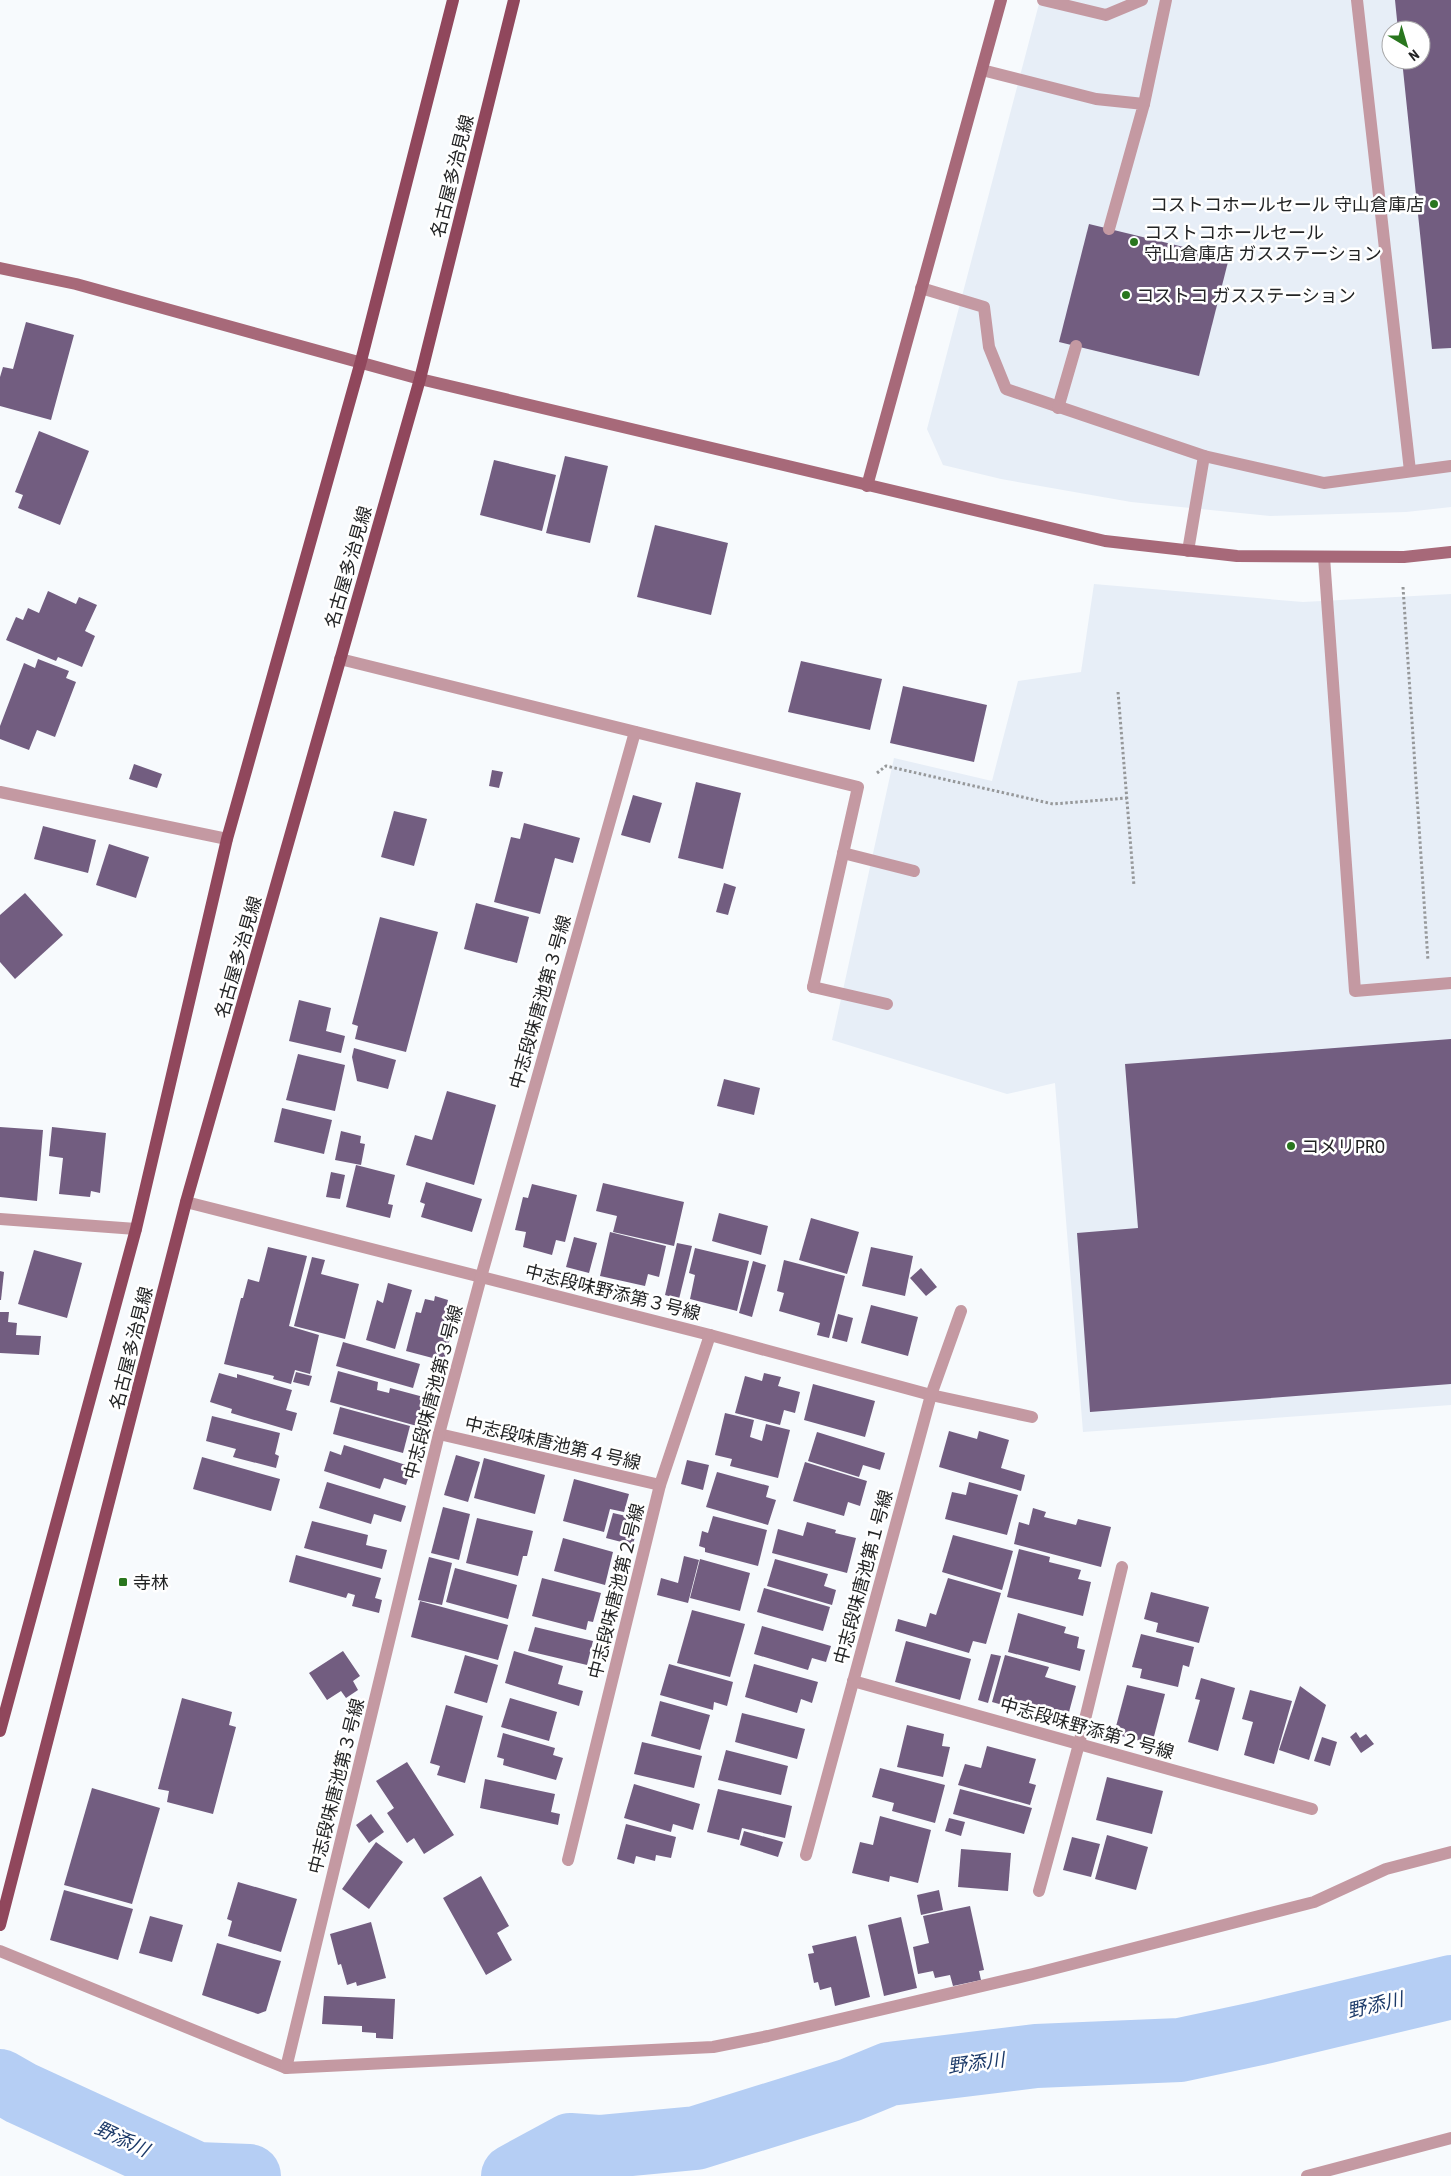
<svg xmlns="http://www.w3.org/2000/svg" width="1451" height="2176" viewBox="0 0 1451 2176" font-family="'Roboto Condensed','Noto Sans JP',sans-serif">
<rect width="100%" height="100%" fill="#f7fafd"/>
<!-- built -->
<g fill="#e7eef7" fill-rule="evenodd">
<path d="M 1040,0 L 1451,0 L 1451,507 L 1406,512 L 1270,516 L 1131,502 L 1001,479 L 943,465 L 927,429 ZM 1391,30 L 1421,30 L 1421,60 L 1391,60 Z"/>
<polygon points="1094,584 1303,602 1451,594 1451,1405 1083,1432 1055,1083 1007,1094 832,1040 894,758 992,781 1018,681 1081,672"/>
</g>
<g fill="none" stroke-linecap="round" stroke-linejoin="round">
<!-- river -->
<g stroke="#b5cef4" stroke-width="64">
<polyline points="0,2081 21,2093 197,2174 249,2176"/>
<polyline points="513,2176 570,2145 599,2147 696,2138 850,2090 889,2074 1036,2056 1180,2050 1260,2033 1451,1987"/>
</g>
</g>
<!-- building -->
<g fill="#725d80">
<polygon points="1395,0 1451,0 1451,348 1432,349 1402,60 1421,60 1421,30 1398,30"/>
<polygon points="1089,224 1229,258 1199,376 1059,342"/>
<polygon points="26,322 74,335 51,420 0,406 0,377 3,367 13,369"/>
<polygon points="39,431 89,451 60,525 18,508 23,495 15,492"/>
<polygon points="565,456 608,466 590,543 546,533"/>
<polygon points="494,460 556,475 542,531 480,515"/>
<polygon points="655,525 728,543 711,615 637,597"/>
<polygon points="48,591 76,604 79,597 97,605 85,631 95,636 82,667 58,657 56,661 6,640 16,617 23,620 28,608 39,613"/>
<polygon points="38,659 69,671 66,678 76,682 55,737 37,730 29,750 0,739 0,726 24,663 35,668"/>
<polygon points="801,661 882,679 870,730 788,712"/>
<polygon points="903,686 987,705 974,762 890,743"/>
<polygon points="134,764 162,774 157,788 129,779"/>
<polygon points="492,770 503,772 499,788 489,786"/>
<polygon points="696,782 741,793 723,869 678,858"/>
<polygon points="633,795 662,803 650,843 621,835"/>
<polygon points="394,811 427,819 414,866 381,857"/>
<polygon points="524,823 580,838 573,863 555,858 540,914 494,902 511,837 520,839"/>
<polygon points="43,826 96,840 88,873 34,859"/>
<polygon points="109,844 149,857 136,898 96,885"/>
<polygon points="724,883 736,887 728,915 716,912"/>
<polygon points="25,893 63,935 15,979 0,962 0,915"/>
<polygon points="476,903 529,917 517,963 464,949"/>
<polygon points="380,917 438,932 406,1052 355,1039 358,1026 352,1024"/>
<polygon points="299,1000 331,1008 326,1031 345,1036 341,1053 289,1041"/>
<polygon points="1451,1039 1451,1384 1090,1412 1077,1233 1138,1228 1125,1064"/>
<polygon points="354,1048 396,1060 388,1089 357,1081 352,1057"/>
<polygon points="298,1054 345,1065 335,1111 286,1100"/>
<polygon points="724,1079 760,1088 754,1115 717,1106"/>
<polygon points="447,1091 496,1105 474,1185 406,1165 415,1135 432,1140"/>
<polygon points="282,1108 332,1120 324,1154 274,1142"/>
<polygon points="0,1127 43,1130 37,1201 0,1197"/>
<polygon points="52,1127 106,1133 100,1193 91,1191 90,1197 59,1194 63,1158 49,1156"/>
<polygon points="341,1131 361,1136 360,1143 365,1144 361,1165 335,1160"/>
<polygon points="356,1165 395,1175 388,1204 393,1205 390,1218 346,1207"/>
<polygon points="331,1172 345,1175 340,1199 326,1197"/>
<polygon points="426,1182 482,1199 472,1232 421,1217 425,1204 420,1202"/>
<polygon points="603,1183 684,1202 674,1246 613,1232 617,1216 596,1211"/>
<polygon points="532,1184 577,1195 565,1242 556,1240 552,1255 523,1247 526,1232 515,1230 523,1197 528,1198"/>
<polygon points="719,1213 768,1226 761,1255 712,1241"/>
<polygon points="811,1218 859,1232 847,1274 799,1260"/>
<polygon points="610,1232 666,1246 659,1277 648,1274 645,1286 600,1276"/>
<polygon points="574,1237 597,1243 589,1273 566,1267"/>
<polygon points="677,1243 692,1246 679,1299 665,1295"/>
<polygon points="268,1247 307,1256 289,1326 319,1335 310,1374 295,1370 291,1384 273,1379 274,1376 224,1364 241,1298 243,1298 248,1279 259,1282"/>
<polygon points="871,1247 913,1256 905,1296 862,1286"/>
<polygon points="695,1248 749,1261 737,1311 690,1299 695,1275 689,1273"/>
<polygon points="34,1250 82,1263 67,1318 18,1304"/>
<polygon points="312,1257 325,1260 321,1274 359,1284 345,1339 294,1326"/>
<polygon points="784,1260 845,1276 829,1338 817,1335 820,1323 779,1311 784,1293 777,1291"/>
<polygon points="753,1261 766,1265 752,1317 739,1313"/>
<polygon points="921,1268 937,1287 926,1296 910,1278"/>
<polygon points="0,1271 4,1272 1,1300 0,1300"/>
<polygon points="388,1283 412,1290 395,1349 366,1340 377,1300 383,1303"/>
<polygon points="435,1296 448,1300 446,1309 457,1312 444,1361 406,1351 416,1312 421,1313 425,1299 434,1301"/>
<polygon points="871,1305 918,1317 908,1356 861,1343"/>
<polygon points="0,1312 9,1312 8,1322 17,1323 16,1335 41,1336 39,1355 0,1353"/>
<polygon points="838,1314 853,1318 847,1342 832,1338"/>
<polygon points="343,1342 420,1364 413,1388 336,1366"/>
<polygon points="338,1371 378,1382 377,1390 389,1393 390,1388 431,1399 425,1419 419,1417 417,1426 330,1402"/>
<polygon points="296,1372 312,1376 309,1386 293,1382"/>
<polygon points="219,1373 237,1378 237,1374 292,1390 286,1410 297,1413 292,1431 231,1413 232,1409 210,1402"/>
<polygon points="764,1373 781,1377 778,1386 800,1392 795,1413 784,1410 780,1425 735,1413 745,1376 762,1381"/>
<polygon points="813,1384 875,1401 865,1437 804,1420"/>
<polygon points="340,1407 410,1426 403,1453 333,1434"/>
<polygon points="725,1413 754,1420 750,1437 762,1441 766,1424 790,1430 778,1478 730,1466 732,1459 715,1455"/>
<polygon points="212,1416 280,1433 275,1454 279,1456 276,1468 233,1457 236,1449 206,1441"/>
<polygon points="949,1431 977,1439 979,1431 1009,1440 1001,1468 1025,1475 1021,1491 939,1467"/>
<polygon points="817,1432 885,1453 880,1470 863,1465 859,1477 808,1461"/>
<polygon points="344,1445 412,1467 406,1485 384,1478 380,1489 324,1471 330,1451 341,1455"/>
<polygon points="456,1455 480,1462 468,1502 444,1495"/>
<polygon points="202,1457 280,1479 271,1511 193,1489"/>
<polygon points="484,1458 545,1475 535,1514 474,1498"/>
<polygon points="687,1460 709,1465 703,1490 681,1484"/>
<polygon points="805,1462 867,1481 860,1506 848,1502 844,1516 793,1501"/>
<polygon points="717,1472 769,1486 766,1497 776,1500 768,1525 706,1507"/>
<polygon points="574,1479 629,1494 624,1512 610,1509 604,1532 563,1521"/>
<polygon points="327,1482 406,1506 401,1522 374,1514 371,1524 319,1508"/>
<polygon points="969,1482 1018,1495 1007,1535 945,1519 952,1492 966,1495"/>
<polygon points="443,1507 470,1514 459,1560 431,1553"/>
<polygon points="1033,1508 1046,1512 1044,1517 1076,1525 1078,1519 1111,1527 1101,1567 1014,1544 1019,1522 1029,1525"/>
<polygon points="613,1513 639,1519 633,1545 606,1538"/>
<polygon points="713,1516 767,1530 758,1566 705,1552 705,1548 699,1546 702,1531 708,1533"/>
<polygon points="477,1518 533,1531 527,1556 523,1556 518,1576 466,1563"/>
<polygon points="312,1521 368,1535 366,1545 387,1550 382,1569 304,1548"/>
<polygon points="807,1522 836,1530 835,1533 856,1538 847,1573 772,1553 778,1529 803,1536"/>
<polygon points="953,1535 1013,1551 1002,1590 942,1572"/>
<polygon points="563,1538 613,1552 605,1585 554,1571"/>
<polygon points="1019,1549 1050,1557 1049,1562 1081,1570 1078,1579 1091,1582 1083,1616 1007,1597"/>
<polygon points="296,1555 381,1578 375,1598 382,1600 379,1613 352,1606 355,1595 348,1593 346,1598 289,1582"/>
<polygon points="684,1556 699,1560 688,1603 657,1595 661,1578 678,1583"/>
<polygon points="429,1557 452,1563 442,1605 418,1600"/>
<polygon points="700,1559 750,1573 740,1611 690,1598"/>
<polygon points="775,1559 828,1574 824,1586 836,1590 832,1605 767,1586"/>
<polygon points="455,1568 517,1585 508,1619 446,1602"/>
<polygon points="542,1578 601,1593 593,1622 588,1621 586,1630 532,1616"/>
<polygon points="948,1578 1001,1593 986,1644 973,1641 969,1653 895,1631 898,1619 926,1627 930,1613 936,1615"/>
<polygon points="764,1588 830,1607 823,1631 757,1612"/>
<polygon points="1151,1592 1209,1607 1199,1643 1156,1632 1158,1623 1144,1619"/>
<polygon points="420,1601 508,1625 498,1660 411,1637"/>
<polygon points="692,1610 745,1624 730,1677 677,1663"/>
<polygon points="1018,1613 1066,1627 1064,1633 1079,1637 1077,1648 1085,1650 1080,1671 1008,1652"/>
<polygon points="762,1626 831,1646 826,1662 812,1658 808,1670 754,1654"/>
<polygon points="535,1627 593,1641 587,1665 528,1651"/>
<polygon points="1141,1634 1194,1647 1189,1667 1183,1665 1178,1687 1140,1678 1142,1669 1132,1667"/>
<polygon points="906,1641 971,1659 960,1700 895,1682"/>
<polygon points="343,1651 360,1676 353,1681 358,1690 346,1698 341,1691 327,1700 309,1673"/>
<polygon points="514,1651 563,1666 558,1684 583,1691 579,1706 505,1683"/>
<polygon points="991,1654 1001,1656 988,1703 978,1700"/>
<polygon points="465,1655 498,1665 487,1703 454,1693"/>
<polygon points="1005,1655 1049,1667 1045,1677 1076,1686 1069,1712 1056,1709 1053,1719 992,1702"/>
<polygon points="669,1664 733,1682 727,1706 714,1702 713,1710 660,1695"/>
<polygon points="754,1664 818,1682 812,1703 801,1699 797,1713 745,1697"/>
<polygon points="1201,1678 1235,1688 1218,1751 1188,1742 1200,1700 1195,1699"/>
<polygon points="1127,1685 1165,1694 1152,1744 1114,1734"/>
<polygon points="1300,1686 1326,1705 1309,1760 1279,1750"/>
<polygon points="1250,1690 1292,1701 1274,1764 1244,1755 1253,1722 1242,1719"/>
<polygon points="182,1698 232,1712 229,1725 236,1727 213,1814 167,1802 169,1791 158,1789"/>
<polygon points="510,1698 557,1712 549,1741 501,1727"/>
<polygon points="660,1701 710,1715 700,1750 651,1736"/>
<polygon points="446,1705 483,1716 465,1783 437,1775 440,1766 430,1763"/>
<polygon points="742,1713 805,1729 797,1759 735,1742"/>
<polygon points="907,1725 944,1734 942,1746 950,1747 943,1777 897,1767"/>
<polygon points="1356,1732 1360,1738 1366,1734 1374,1744 1361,1753 1350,1737"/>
<polygon points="503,1733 555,1748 553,1755 563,1758 556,1780 503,1765 504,1759 497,1757"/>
<polygon points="1322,1737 1337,1742 1330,1766 1314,1761"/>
<polygon points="642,1742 702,1756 694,1788 634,1774"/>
<polygon points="987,1746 1036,1759 1029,1783 1036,1785 1030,1805 958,1785 965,1764 981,1768"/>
<polygon points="726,1750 788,1766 781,1795 718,1780"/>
<polygon points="407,1762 454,1835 424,1854 414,1838 407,1843 387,1813 394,1808 376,1781"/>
<polygon points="880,1768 945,1785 935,1823 892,1811 894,1803 872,1797"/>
<polygon points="1107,1777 1163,1791 1152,1834 1096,1820"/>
<polygon points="485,1779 555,1794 551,1812 560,1814 558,1825 480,1808"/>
<polygon points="634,1784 700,1804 693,1830 673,1824 671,1832 624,1818"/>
<polygon points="92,1788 160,1808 132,1904 64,1885"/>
<polygon points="718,1789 792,1806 785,1838 742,1828 739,1840 707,1832"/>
<polygon points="960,1789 1032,1808 1024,1834 953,1814"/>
<polygon points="371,1814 384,1832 369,1843 356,1825"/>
<polygon points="880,1816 931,1830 918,1883 890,1876 889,1882 852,1873 860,1842 873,1845"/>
<polygon points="949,1818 965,1822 961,1836 945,1831"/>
<polygon points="626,1824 676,1837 671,1858 656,1855 655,1861 636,1856 634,1864 617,1859"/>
<polygon points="744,1831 783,1842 778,1857 740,1845"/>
<polygon points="1107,1835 1148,1847 1136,1890 1095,1879"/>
<polygon points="1072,1837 1100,1844 1091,1877 1063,1870"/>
<polygon points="376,1842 403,1862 369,1909 342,1889"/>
<polygon points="961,1849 1011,1853 1008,1891 958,1887"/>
<polygon points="481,1876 509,1926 497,1933 512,1960 486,1975 443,1898"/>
<polygon points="238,1882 297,1899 281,1952 228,1936 232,1921 227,1919"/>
<polygon points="64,1890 133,1909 118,1960 50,1940"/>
<polygon points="939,1890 943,1910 921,1915 917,1895"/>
<polygon points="970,1906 984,1970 979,1971 981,1980 953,1986 950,1975 935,1978 933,1971 918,1974 913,1947 929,1943 923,1916"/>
<polygon points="150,1916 183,1925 172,1962 139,1953"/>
<polygon points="901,1917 917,1988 884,1996 868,1925"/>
<polygon points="371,1922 386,1978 357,1986 356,1982 347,1985 341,1964 338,1965 330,1934"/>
<polygon points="856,1936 870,1997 835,2006 831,1987 820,1990 818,1982 814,1983 808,1954 814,1953 812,1946"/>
<polygon points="217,1943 281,1961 266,2011 258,2014 202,1995"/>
<polygon points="324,1996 395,1999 393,2039 376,2038 376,2033 362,2032 362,2026 322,2024"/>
</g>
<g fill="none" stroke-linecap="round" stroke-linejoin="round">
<!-- path -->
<g stroke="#96989a" stroke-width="3" stroke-dasharray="2.5 2.5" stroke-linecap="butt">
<polyline points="1403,587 1428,961"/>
<polyline points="1118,692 1134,886"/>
<polyline points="877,773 886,766 1053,804 1127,798"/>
</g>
<!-- lane -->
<g stroke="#c499a2" stroke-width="12">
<polyline points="1043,0 1106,15 1142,0"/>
<polyline points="1357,0 1410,471"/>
<polyline points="982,70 1096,99 1144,104 1109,229"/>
<polyline points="1144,104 1166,0"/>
<polyline points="921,288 984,307 989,347 1006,389 1204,456 1324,483 1451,466"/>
<polyline points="1058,408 1076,346"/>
<polyline points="1188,551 1204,456"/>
<polyline points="1324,557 1355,991 1451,983"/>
<polyline points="843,853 914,871"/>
<polyline points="813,987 887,1004"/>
<polyline points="1307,2176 1451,2138"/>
</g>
<!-- street -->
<g stroke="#c499a2" stroke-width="12">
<polyline points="340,659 858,787 813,987"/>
<polyline points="0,792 227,839"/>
<polyline points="186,1202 710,1335 931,1395 1032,1417"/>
<polyline points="0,1219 136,1229"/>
<polyline points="439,1434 660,1485"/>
<polyline points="853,1681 1312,1809"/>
<polyline points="806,1855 931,1395 961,1311"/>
<polyline points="568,1860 660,1485 710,1335"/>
<polyline points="1039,1891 1079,1744 1122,1567"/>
<polyline points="0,1951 286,2068 713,2047 768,2036 1033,1974 1314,1902 1386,1869 1451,1852"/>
<polyline points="286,2068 439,1434 481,1277 635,732"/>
</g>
<!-- secondary -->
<g stroke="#a76979" stroke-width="12">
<polyline points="0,268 76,284 420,379 1105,541 1237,556 1404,557 1451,552"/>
<polyline points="867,486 1001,0"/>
</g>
<!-- primary -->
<g stroke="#90475c" stroke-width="12">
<polyline points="0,1731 136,1229 227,839 361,361 453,0"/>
<polyline points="0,1925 186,1202 420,379 514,0"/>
</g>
</g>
<!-- markers -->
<g fill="#29761e" stroke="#fff" stroke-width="2">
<circle cx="1434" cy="204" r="5"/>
<circle cx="1134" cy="242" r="5"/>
<circle cx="1126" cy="295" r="5"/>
<circle cx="1291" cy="1146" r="5"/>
<rect x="118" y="1577" width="10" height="10" rx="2.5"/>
</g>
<g text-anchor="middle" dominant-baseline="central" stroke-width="5" stroke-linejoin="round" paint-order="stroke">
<!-- street labels -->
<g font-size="18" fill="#232425" stroke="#fff">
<text transform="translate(452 176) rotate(-76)">名古屋多治見線</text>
<text transform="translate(348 567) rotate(-74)">名古屋多治見線</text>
<text transform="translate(238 957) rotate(-74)">名古屋多治見線</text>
<text transform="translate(540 1002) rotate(-74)">中志段味唐池第３号線</text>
<text transform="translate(613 1292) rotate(14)">中志段味野添第３号線</text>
<text transform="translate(131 1348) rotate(-76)">名古屋多治見線</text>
<text transform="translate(433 1392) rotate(-75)">中志段味唐池第３号線</text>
<text transform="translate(553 1443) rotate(13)">中志段味唐池第４号線</text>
<text transform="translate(863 1577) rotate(-75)">中志段味唐池第１号線</text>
<text transform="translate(616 1591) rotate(-76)">中志段味唐池第２号線</text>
<text transform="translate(1087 1728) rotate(16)">中志段味野添第２号線</text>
<text transform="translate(336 1786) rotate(-76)">中志段味唐池第３号線</text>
</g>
<!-- poi labels -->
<g font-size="18" fill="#232425" stroke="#fff" text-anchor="start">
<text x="1424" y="204" text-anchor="end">コストコホールセール 守山倉庫店</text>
<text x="1144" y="232">コストコホールセール<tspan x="1144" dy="21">守山倉庫店 ガスステーション</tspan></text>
<text x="1136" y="295">コストコ ガスステーション</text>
<text x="1301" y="1146">コメリPRO</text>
<text x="133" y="1582">寺林</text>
</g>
<!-- water labels -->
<g font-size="19" font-style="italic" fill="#1c3a69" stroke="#fff">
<text transform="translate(1375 2005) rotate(-13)">野添川</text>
<text transform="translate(976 2063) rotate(-7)">野添川</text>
<text transform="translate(122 2139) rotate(25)">野添川</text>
</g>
</g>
<!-- north arrow -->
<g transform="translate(1406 45) rotate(142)"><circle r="24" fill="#ffffff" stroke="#a7a7a8"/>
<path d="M0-4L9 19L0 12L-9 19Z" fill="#29761e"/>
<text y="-8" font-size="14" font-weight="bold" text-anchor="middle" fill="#232425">N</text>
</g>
</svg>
